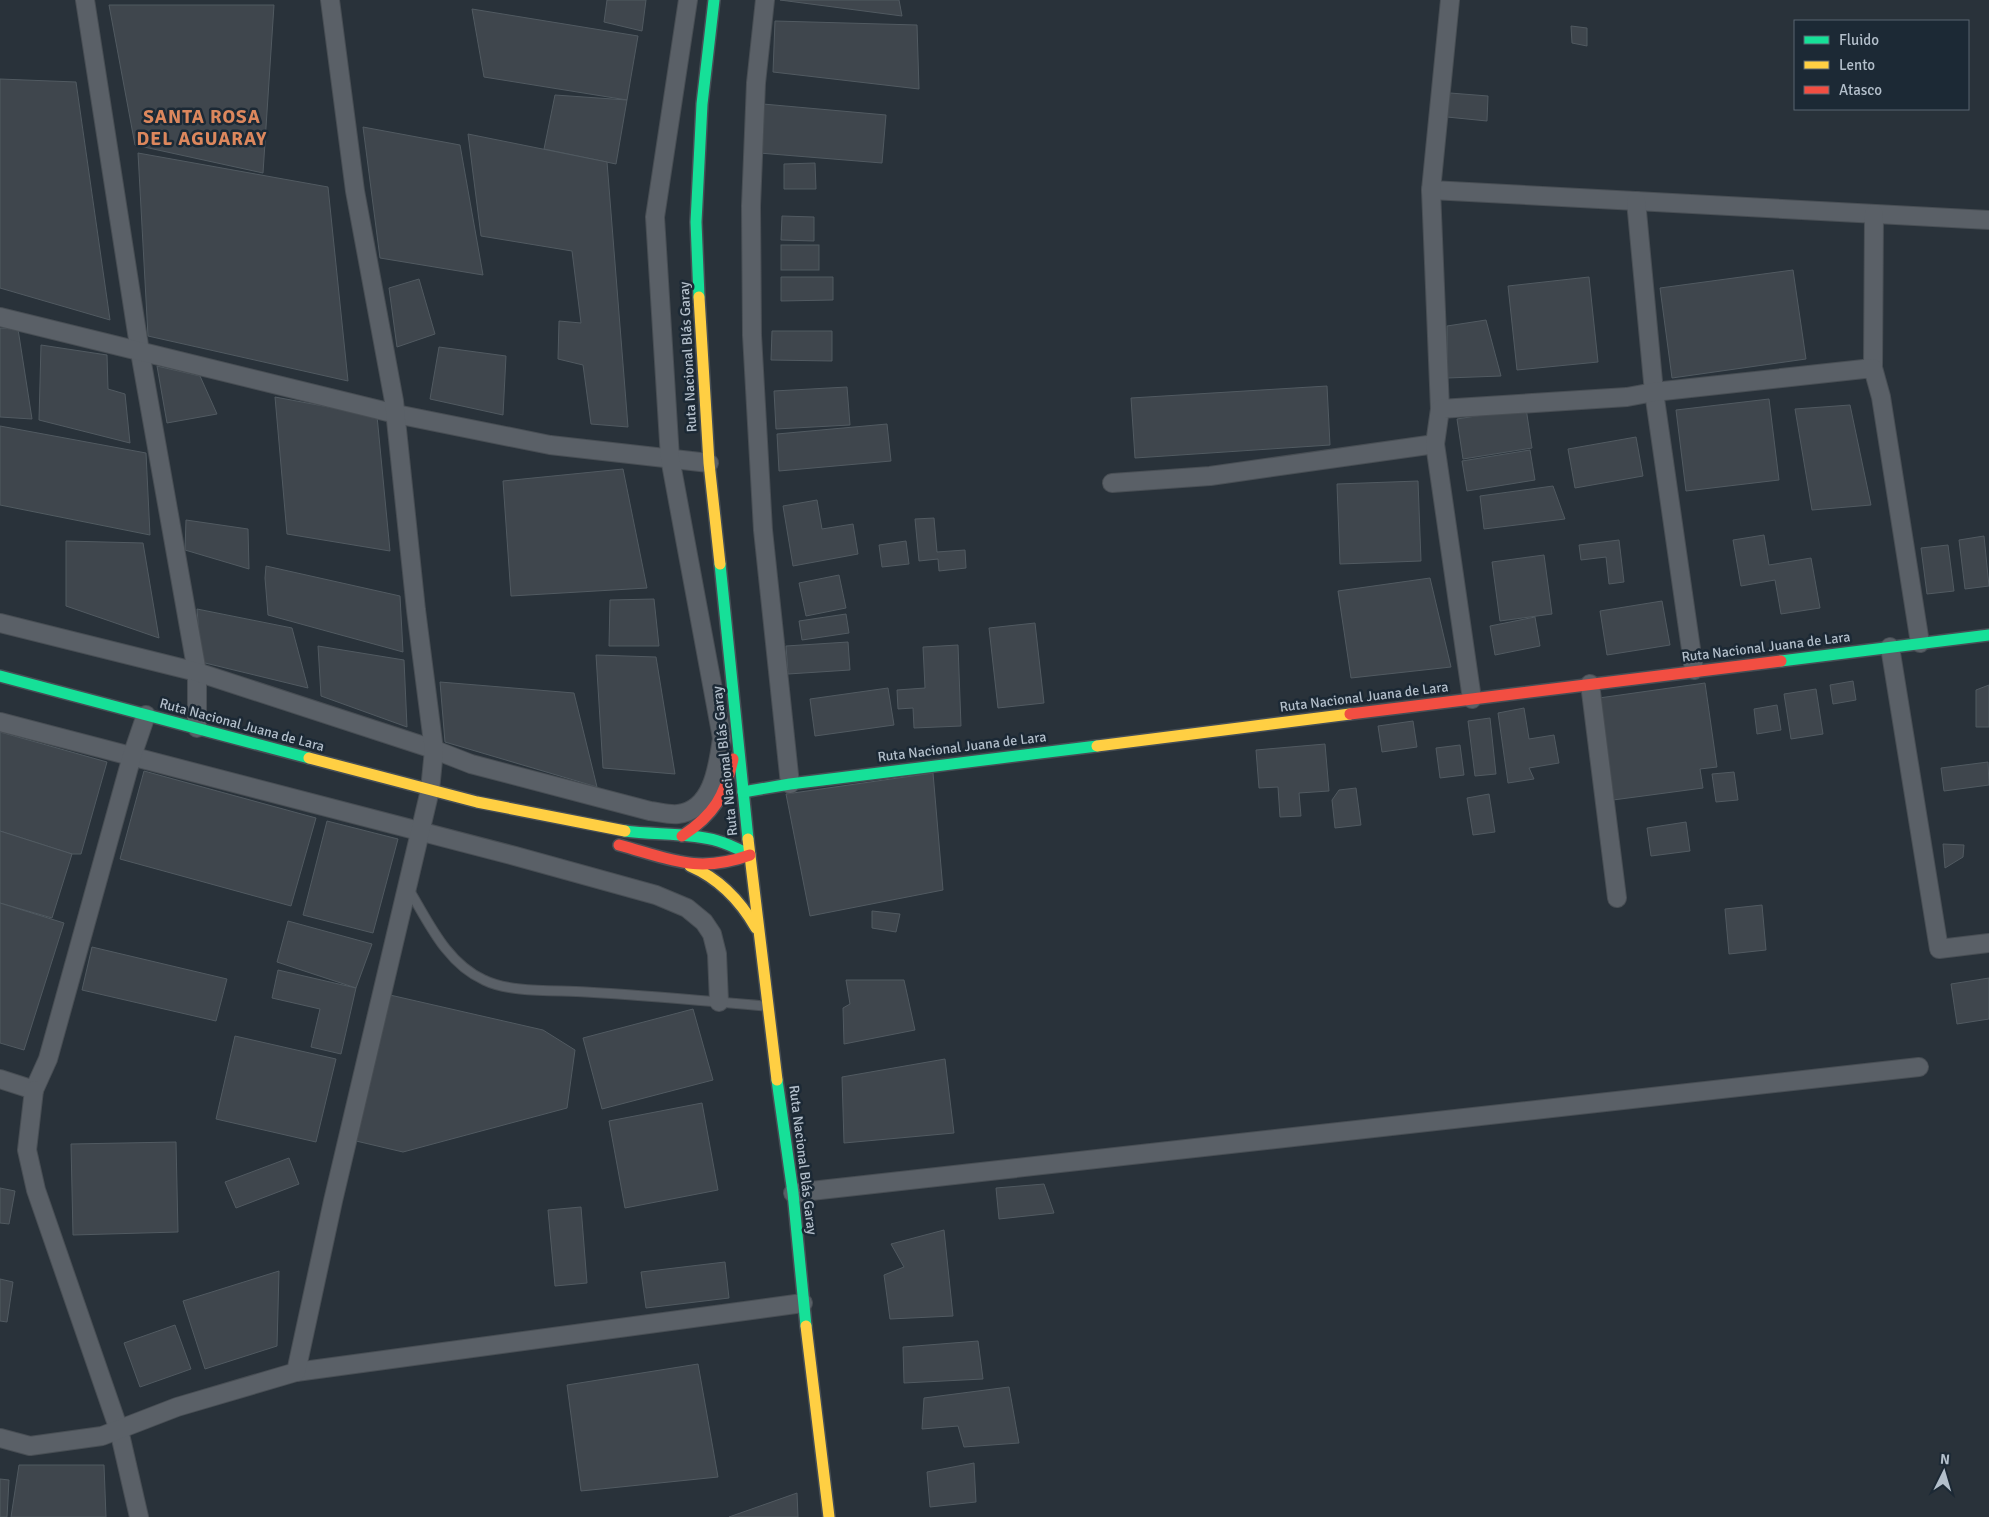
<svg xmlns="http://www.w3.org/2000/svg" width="1989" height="1517" viewBox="0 0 1989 1517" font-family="Signika,sans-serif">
<rect width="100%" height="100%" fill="#29323a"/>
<!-- building -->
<g fill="#3f464d" stroke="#515a61">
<polygon points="607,0 646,0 642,31 604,22"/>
<polygon points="781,0 899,0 902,16 780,0"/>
<polygon points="109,5 274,5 263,173 135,145"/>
<polygon points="472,9 638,36 627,100 484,77"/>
<polygon points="775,21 917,25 919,89 773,72"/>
<polygon points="1571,26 1587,28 1587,46 1572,43"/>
<polygon points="0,79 76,82 110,320 0,288"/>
<polygon points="1450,93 1488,96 1487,121 1447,117"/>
<polygon points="555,95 627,100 616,164 544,149"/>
<polygon points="763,104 886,115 882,163 759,153"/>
<polygon points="363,127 460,145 483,275 380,258"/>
<polygon points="468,134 607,162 628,427 591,424 583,365 558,359 559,321 581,323 572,251 481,236"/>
<polygon points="138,153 328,187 348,381 148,336"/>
<polygon points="815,163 816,189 784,189 784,164"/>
<polygon points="782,216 814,217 814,241 781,240"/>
<rect x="781" y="245" width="38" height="25"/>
<polygon points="1793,270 1806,359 1672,378 1660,288"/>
<polygon points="781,277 833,277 833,300 781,301"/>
<polygon points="1589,277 1598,362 1517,370 1508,286"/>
<polygon points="419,279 435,334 397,347 389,288"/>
<polygon points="1486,320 1501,376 1447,378 1447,326"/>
<polygon points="0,328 18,329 32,419 0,417"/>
<polygon points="772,331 832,331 832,361 771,360"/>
<polygon points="41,345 107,355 108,389 125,394 130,443 39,420"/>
<polygon points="439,347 506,356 503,415 430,399"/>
<polygon points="157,366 200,376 217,414 167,423"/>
<polygon points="1327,386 1330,445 1135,458 1131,398"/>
<polygon points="847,387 850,425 776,429 774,391"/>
<polygon points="275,397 377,416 390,551 287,534"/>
<polygon points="1769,399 1779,480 1686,491 1676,410"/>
<polygon points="1850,405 1871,505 1812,510 1795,409"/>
<polygon points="1526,408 1532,448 1463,459 1457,419"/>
<polygon points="887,424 891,461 779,471 777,434"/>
<polygon points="0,426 146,453 150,535 0,505"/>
<polygon points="1636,437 1643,476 1575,488 1568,449"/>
<polygon points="1530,450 1535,480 1467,491 1462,461"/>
<polygon points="623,469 647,588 511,596 503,481"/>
<polygon points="1418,481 1421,561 1340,564 1337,484"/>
<polygon points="1553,486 1565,519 1484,529 1480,496"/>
<polygon points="817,500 822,529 853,524 858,554 793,566 783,506"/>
<polygon points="934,518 937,552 965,550 966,568 939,571 938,559 919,561 915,519"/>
<polygon points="186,520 248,529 249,569 185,550"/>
<polygon points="1764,535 1769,565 1811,558 1820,608 1781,614 1775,580 1741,586 1733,540"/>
<polygon points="1984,536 1989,586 1965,589 1959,540"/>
<polygon points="1619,540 1624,582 1609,584 1606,557 1581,560 1579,545"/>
<polygon points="66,541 143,543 159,638 66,606"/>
<polygon points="906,541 909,564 882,567 879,545"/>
<polygon points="1948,545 1954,591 1927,594 1921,548"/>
<polygon points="1544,555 1552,614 1500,621 1492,562"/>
<polygon points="266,566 400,596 403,652 268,615 265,578"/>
<polygon points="839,575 846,608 806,616 799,583"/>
<polygon points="1430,578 1451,667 1351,678 1338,591"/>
<polygon points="654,599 659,646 609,646 610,600"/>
<polygon points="1662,601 1670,645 1607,655 1600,611"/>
<polygon points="197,609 292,628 308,688 201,662"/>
<polygon points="846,614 849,633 802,640 799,621"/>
<polygon points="1535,617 1540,646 1495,655 1490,626"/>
<polygon points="1035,623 1044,703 998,708 989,628"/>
<polygon points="848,642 850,670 788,674 786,646"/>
<polygon points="958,645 961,726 914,728 913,708 898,709 897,690 925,688 923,647"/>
<polygon points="318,646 404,660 407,727 321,696"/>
<polygon points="596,655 656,657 675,774 603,768"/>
<polygon points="1853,681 1856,700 1833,704 1830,685"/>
<polygon points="440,682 574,693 597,787 445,742"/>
<polygon points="1705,683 1717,767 1700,769 1703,788 1613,800 1599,698"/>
<polygon points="1989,685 1989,727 1976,727 1976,690"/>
<polygon points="888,688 894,725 815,736 810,699"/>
<polygon points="1816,689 1823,734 1791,739 1784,694"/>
<polygon points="1777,705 1781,730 1757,734 1754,709"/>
<polygon points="1524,708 1529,739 1554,735 1559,763 1529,768 1534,779 1508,783 1498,713"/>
<polygon points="1490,718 1496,774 1475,776 1468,721"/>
<polygon points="1413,721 1417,747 1382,752 1378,726"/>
<polygon points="0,732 107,762 81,854 72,854 0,831"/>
<polygon points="1325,744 1329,791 1299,793 1301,816 1280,817 1278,787 1259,788 1256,750"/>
<polygon points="1460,745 1464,775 1440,778 1436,748"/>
<polygon points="1988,762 1989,785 1944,791 1941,768"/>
<polygon points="144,771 316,818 291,906 120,859"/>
<polygon points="1734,772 1738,800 1716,802 1712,774"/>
<polygon points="933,773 943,890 810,916 786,794"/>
<polygon points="1356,788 1361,825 1335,828 1332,800 1339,790"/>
<polygon points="1489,794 1495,832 1473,835 1467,798"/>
<polygon points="327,821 398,839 373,933 303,915"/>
<polygon points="1686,822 1690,851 1651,856 1647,828"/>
<polygon points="0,831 72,854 52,918 0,903"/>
<polygon points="1943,844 1964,845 1963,857 1945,868"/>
<polygon points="0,903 64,923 24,1050 0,1043"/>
<polygon points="1762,905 1766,950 1729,954 1725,909"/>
<polygon points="872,911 900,914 896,932 872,928"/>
<polygon points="288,921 372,944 356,988 277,962"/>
<polygon points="92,947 227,979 216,1021 82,990"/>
<polygon points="278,970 356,988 341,1054 311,1047 320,1009 272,998"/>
<polygon points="1989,978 1989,1019 1957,1024 1951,984"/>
<polygon points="846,980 904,980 915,1030 844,1044 843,1008 850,1004"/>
<polygon points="390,995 543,1030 575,1050 567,1108 403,1152 356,1141"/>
<polygon points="693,1009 713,1080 602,1109 583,1038"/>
<polygon points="235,1036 336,1059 316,1142 216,1119"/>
<polygon points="945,1059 954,1133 844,1143 842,1077"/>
<polygon points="702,1103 718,1190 625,1208 609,1121"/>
<polygon points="176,1142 178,1232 73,1235 71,1144"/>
<polygon points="289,1158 299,1184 236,1208 225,1182"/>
<polygon points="1044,1184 1054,1213 999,1219 996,1188"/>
<polygon points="0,1188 15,1191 9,1224 0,1223"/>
<polygon points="581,1207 587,1283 555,1286 548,1210"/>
<polygon points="944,1230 953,1316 890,1319 884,1275 904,1267 891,1244"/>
<polygon points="725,1262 729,1298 646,1308 641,1272"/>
<polygon points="279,1271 277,1346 205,1369 183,1301"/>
<polygon points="0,1279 13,1282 7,1322 0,1321"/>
<polygon points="175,1325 191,1369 140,1387 124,1343"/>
<polygon points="978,1341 983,1379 904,1383 903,1347"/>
<polygon points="698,1364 718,1477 581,1491 567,1385"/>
<polygon points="1009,1387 1019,1443 964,1447 958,1426 922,1429 924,1398"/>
<polygon points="974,1463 976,1502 930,1507 927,1472"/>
<polygon points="19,1465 104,1465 106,1517 11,1517"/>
<polygon points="0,1479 9,1480 7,1517 0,1517"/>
<polygon points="797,1493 798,1517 729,1517"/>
</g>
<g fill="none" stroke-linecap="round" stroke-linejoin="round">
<!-- lane casing -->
<g stroke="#484e54" stroke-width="11">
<path id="lane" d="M 408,888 C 428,921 446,963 484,980 C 510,993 556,990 586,992 C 645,995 705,1001 765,1006"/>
</g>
<!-- street casing -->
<g stroke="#484e54" stroke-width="20">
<g id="street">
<polyline points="85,0 140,352 197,672 197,728"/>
<polyline points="765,0 756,83 751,206 752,335 763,530 790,784"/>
<polyline points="1431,190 1989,220"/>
<polyline points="1636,201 1654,392 1694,670"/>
<polyline points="0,317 396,414 550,445 709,463"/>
<polyline points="1873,368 1874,214"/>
<polyline points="1440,409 1431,190 1450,0"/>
<polyline points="1112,483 1210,476 1435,444"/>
<path d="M 0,623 L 197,672 L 430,748 L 471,764 L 650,811 C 659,812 669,815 678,814 C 713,810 718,766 722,738 L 670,458 L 655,217 L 688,0"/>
<polyline points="1890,647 1939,949 1989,943"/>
<polyline points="1590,684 1617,898"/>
<polyline points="1472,699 1435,444 1440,409 1627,397 1654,392 1873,368 1881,397 1920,643"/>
<polyline points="0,722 515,856 656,895 687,908 704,922 712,934 717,954 719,1002"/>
<polyline points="0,1079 34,1090 48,1059 132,756 146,715"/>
<polyline points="34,1090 27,1150 36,1190 119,1430 139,1517"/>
<polyline points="793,1193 1919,1067"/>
<polyline points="296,1372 803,1303"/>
<polyline points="0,1438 30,1446 102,1436 177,1407 296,1372 333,1201 430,790 434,750 416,610 394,401 355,191 330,0"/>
</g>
</g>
<!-- fast casing -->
<g stroke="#464e55" stroke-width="14">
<g id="fast">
<polyline points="699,297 696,222 702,104 714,0"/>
<polyline points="720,564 748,839"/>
<polyline points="1781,661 1989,635"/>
<polyline points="0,676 309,758"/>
<polyline points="743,792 790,784 1097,746"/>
<path d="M 625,831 C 654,835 692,833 718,841 C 729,844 740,850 750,855"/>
<polyline points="777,1080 793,1193 806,1326"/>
</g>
</g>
<!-- slow casing -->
<g stroke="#464e55" stroke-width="14">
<g id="slow">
<polyline points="699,297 709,463 720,564"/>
<polyline points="1097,746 1350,714"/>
<polyline points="309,758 477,802 625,831"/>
<polyline points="748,839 777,1080"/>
<path d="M 690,866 C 720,879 740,900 756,928"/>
<polyline points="806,1326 829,1517"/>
</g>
</g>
<!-- jam casing -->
<g stroke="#464e55" stroke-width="14">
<g id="jam">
<polyline points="1350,714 1781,661"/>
<path d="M 682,836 C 714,815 725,796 733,759"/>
<path d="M 619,845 C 670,859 697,874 750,855"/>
</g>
</g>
<!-- lane -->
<use href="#lane" stroke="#5a6067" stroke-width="9"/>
<!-- street -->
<use href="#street" stroke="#5a6067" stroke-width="18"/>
<!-- fast -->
<use href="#fast" stroke="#16e098" stroke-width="11"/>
<!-- slow -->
<use href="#slow" stroke="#ffcf43" stroke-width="11"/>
<!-- jam -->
<use href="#jam" stroke="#f24e42" stroke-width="11"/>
</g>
<g text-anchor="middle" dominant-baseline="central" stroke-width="5" stroke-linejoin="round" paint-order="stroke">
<!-- street labels -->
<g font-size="14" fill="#b3bfcb" stroke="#1c2935">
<text transform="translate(688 357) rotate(-93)">Ruta Nacional Blás Garay</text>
<text transform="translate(1766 647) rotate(-7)">Ruta Nacional Juana de Lara</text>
<text transform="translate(1364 697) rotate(-7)">Ruta Nacional Juana de Lara</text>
<text transform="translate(242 725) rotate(15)">Ruta Nacional Juana de Lara</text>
<text transform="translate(962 747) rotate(-7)">Ruta Nacional Juana de Lara</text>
<text transform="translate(725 761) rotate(-96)">Ruta Nacional Blás Garay</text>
<text transform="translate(803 1160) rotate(83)">Ruta Nacional Blás Garay</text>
</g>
<!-- district labels -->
<g font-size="19" font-weight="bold" letter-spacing="1" fill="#dc875d" stroke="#1c2935">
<text x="202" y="117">SANTA ROSA<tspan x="202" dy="22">DEL AGUARAY</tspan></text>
</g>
</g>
<!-- legend -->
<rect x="1794" y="20" width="175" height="90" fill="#1c2935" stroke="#586571"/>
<rect x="1804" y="36" width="25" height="8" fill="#16e098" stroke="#586571"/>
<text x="1839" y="45" font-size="15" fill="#b3bfcb">Fluido</text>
<rect x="1804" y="61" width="25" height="8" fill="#ffcf43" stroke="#586571"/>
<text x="1839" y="70" font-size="15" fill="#b3bfcb">Lento</text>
<rect x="1804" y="86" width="25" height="8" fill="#f24e42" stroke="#586571"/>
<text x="1839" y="95" font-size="15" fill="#b3bfcb">Atasco</text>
<!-- north arrow -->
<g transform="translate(1944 1472) rotate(5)" stroke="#1c2935" stroke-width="4" paint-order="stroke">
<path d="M0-4L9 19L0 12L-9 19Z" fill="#b3bfcb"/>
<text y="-8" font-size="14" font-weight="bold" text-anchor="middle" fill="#b3bfcb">N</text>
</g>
</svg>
